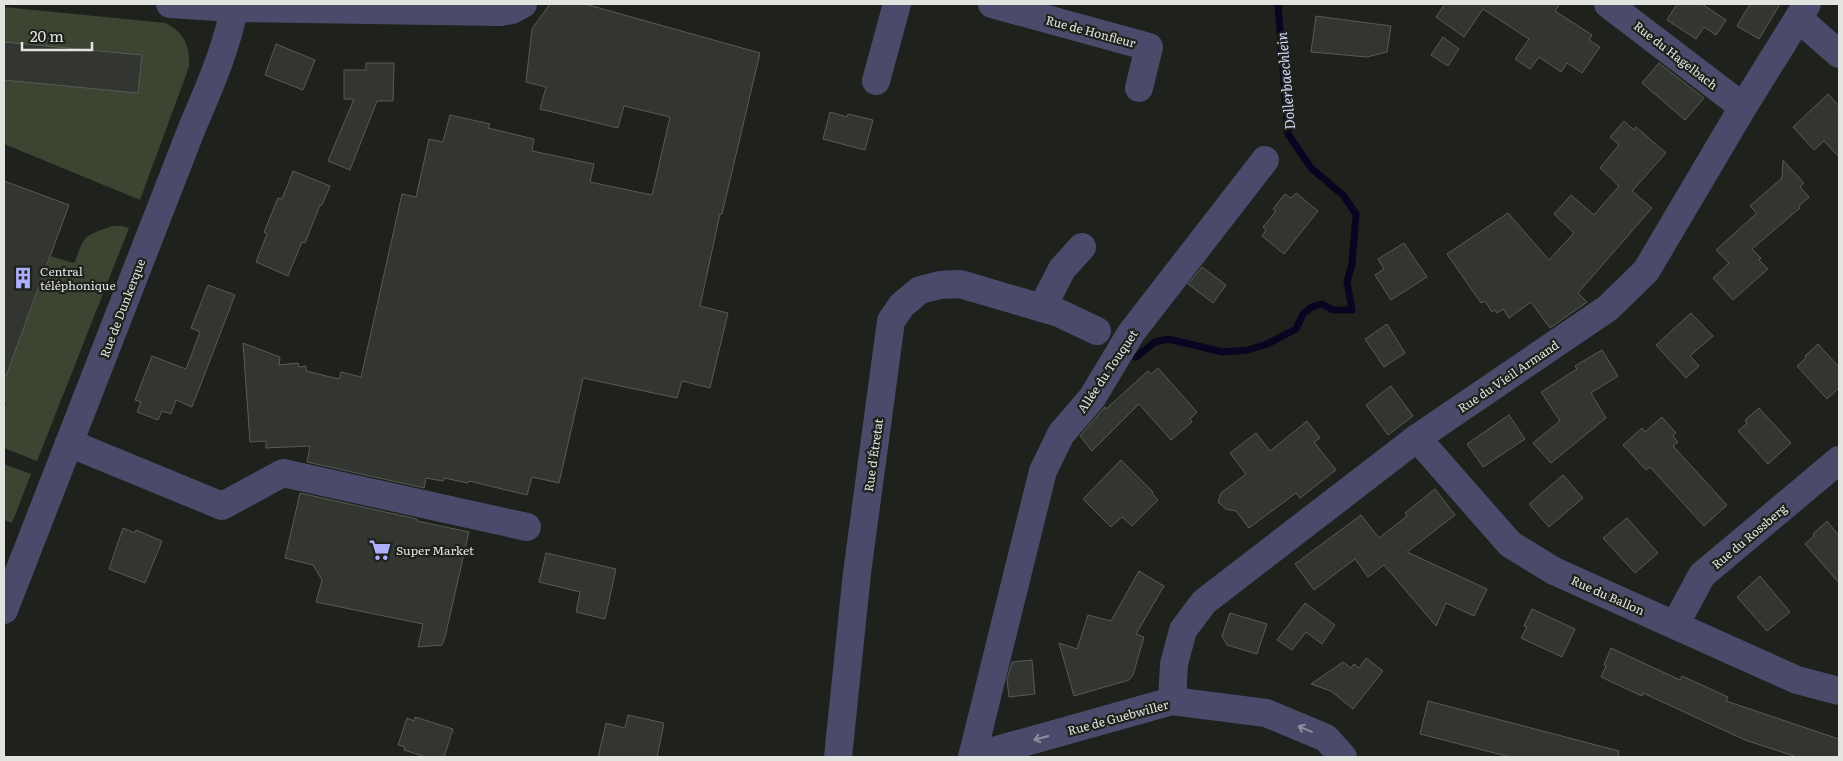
<svg xmlns="http://www.w3.org/2000/svg" width="1843" height="761" viewBox="0 0 1843 761" font-family="Literata,serif">
<rect width="100%" height="100%" fill="#1e211c"/>
<!-- green -->
<g fill="#3c4531">
<path d="M 4,7 L 166,23 C 185,34 190,46 189,67 L 140,200 L 4,144 Z"/>
<path d="M 112,226 L 122,226 L 129,228 L 37,461 L 4,448 L 4,410 L 6,403 L 4,402 L 4,380 L 51,256 L 73,263 L 75,262 C 85,233 84,237 112,226 Z"/>
<polygon points="4,464 31,474 12,523 4,520"/>
</g>
<g fill="none" stroke-linecap="round" stroke-linejoin="round">
<!-- stream -->
<polyline stroke="#07051f" stroke-width="7" points="1136,357 1155,342 1168,339 1223,352 1248,350 1267,344 1296,329 1303,314 1312,307 1322,304 1333,310 1352,310 1347,282 1352,264 1356,214 1343,195 1311,168 1288,134 1278,4"/>
</g>
<!-- building -->
<g fill="#333530" stroke="#585b55">
<polygon points="550,4 585,4 760,53 722,214 720,214 700,306 728,313 710,388 682,381 677,398 583,378 559,483 532,477 527,495 469,481 468,483 444,478 443,481 426,478 424,488 307,462 310,446 266,448 266,441 250,442 243,343 280,357 279,365 298,363 299,367 306,366 306,371 339,379 341,372 361,377 402,194 416,197 429,139 443,142 450,115 490,124 488,128 534,139 532,151 594,164 590,182 652,195 670,117 624,106 618,128 540,109 546,87 526,82 532,29"/>
<polygon points="1445,4 1560,4 1555,11 1592,35 1589,40 1600,47 1582,73 1567,63 1561,72 1539,57 1530,69 1515,59 1529,39 1483,9 1464,37 1436,17"/>
<polygon points="1677,4 1702,4 1726,20 1716,35 1704,27 1696,39 1667,20"/>
<polygon points="1750,4 1780,4 1759,39 1737,26"/>
<polygon points="1316,16 1391,26 1387,52 1367,57 1311,52"/>
<polygon points="1443,37 1459,49 1448,66 1431,55"/>
<polygon points="4,42 142,55 138,93 4,80"/>
<polygon points="276,44 315,60 303,90 265,75"/>
<polygon points="366,63 394,63 393,101 377,101 350,170 328,161 354,99 344,99 344,70 366,70"/>
<polygon points="1659,63 1704,98 1685,120 1642,83"/>
<polygon points="1828,94 1839,106 1839,157 1824,141 1814,150 1793,127"/>
<polygon points="830,112 847,117 848,114 873,120 865,150 823,139"/>
<polygon points="1624,121 1634,130 1636,127 1666,153 1632,191 1652,208 1578,293 1587,302 1550,328 1531,302 1509,318 1503,309 1497,313 1495,310 1492,312 1485,301 1481,303 1447,254 1508,213 1549,260 1574,233 1554,214 1571,195 1594,215 1619,186 1600,168 1619,145 1610,137"/>
<polygon points="1783,160 1804,183 1800,187 1809,197 1799,206 1800,208 1752,249 1761,258 1759,260 1768,269 1733,300 1713,278 1729,263 1716,250 1757,213 1750,206 1782,178"/>
<polygon points="293,171 330,186 322,205 320,205 305,243 302,242 288,276 256,262 267,234 264,232 278,198 282,199"/>
<polygon points="4,181 69,205 6,376 4,375"/>
<polygon points="1296,193 1318,211 1284,254 1262,236 1266,230 1263,227 1276,211 1273,209 1285,194 1291,198"/>
<polygon points="1404,243 1427,277 1391,300 1375,275 1384,269 1378,259"/>
<polygon points="1202,267 1226,285 1213,303 1188,284"/>
<polygon points="208,285 235,295 192,407 176,400 171,414 162,411 158,420 137,412 141,402 135,400 152,356 186,369 200,332 191,328"/>
<polygon points="1691,313 1713,336 1690,356 1699,366 1686,378 1656,345"/>
<polygon points="1387,324 1405,353 1384,367 1365,339"/>
<polygon points="1818,344 1839,367 1839,388 1827,399 1797,366 1806,358 1805,356"/>
<polygon points="1602,350 1618,376 1591,393 1606,418 1551,463 1533,443 1560,421 1541,392 1577,369 1575,366"/>
<polygon points="1158,368 1197,412 1190,419 1192,422 1171,440 1139,404 1092,451 1080,436 1105,407 1106,409 1148,371 1151,374"/>
<polygon points="1391,386 1413,416 1388,435 1366,405"/>
<polygon points="1759,408 1791,443 1768,464 1738,431 1747,423 1745,420"/>
<polygon points="1509,415 1525,439 1483,467 1467,444"/>
<polygon points="1662,417 1676,433 1673,436 1678,442 1673,446 1727,505 1704,526 1650,467 1646,470 1623,445 1642,428 1645,432"/>
<polygon points="1307,421 1320,438 1314,442 1336,470 1300,498 1296,493 1249,528 1236,511 1226,509 1218,502 1221,493 1246,474 1230,453 1256,433 1270,451"/>
<polygon points="1121,460 1153,492 1152,493 1158,500 1132,526 1122,517 1111,527 1083,499"/>
<polygon points="1563,475 1583,498 1549,527 1529,504"/>
<polygon points="1435,489 1455,515 1407,552 1487,589 1474,616 1446,603 1436,626 1384,565 1368,577 1355,559 1314,590 1295,564 1361,515 1379,538 1407,516 1405,513"/>
<polygon points="300,493 417,519 417,521 469,532 445,637 442,645 418,647 423,624 316,602 322,580 313,565 285,558"/>
<polygon points="1627,518 1658,553 1635,573 1603,538"/>
<polygon points="1827,521 1839,536 1839,583 1805,544 1814,536 1813,534"/>
<polygon points="123,528 135,533 136,530 162,541 145,583 109,569"/>
<polygon points="546,553 616,569 605,619 576,612 580,592 539,582"/>
<polygon points="1139,571 1164,586 1136,634 1144,637 1133,675 1129,680 1074,696 1059,643 1077,649 1088,615 1111,621"/>
<polygon points="1760,576 1790,612 1767,631 1737,597"/>
<polygon points="1305,603 1335,625 1322,644 1306,632 1292,650 1277,640"/>
<polygon points="1532,609 1575,629 1562,657 1521,638 1527,627 1524,626"/>
<polygon points="1230,613 1267,624 1257,654 1227,645 1222,636"/>
<polygon points="1611,648 1680,680 1682,676 1728,697 1726,701 1839,739 1839,757 1797,757 1745,740 1643,693 1642,696 1601,677 1606,666 1604,665"/>
<polygon points="1366,658 1383,671 1353,709 1331,691 1311,684 1343,662 1351,668 1354,664 1359,668"/>
<polygon points="1032,660 1035,694 1009,697 1007,679 1012,662"/>
<polygon points="1428,701 1619,751 1618,757 1510,757 1420,734"/>
<polygon points="628,715 664,723 657,757 598,757 606,723 625,728"/>
<polygon points="415,717 453,729 444,757 426,757 404,750 405,747 398,745 407,718 414,721"/>
</g>
<g fill="none" stroke-linecap="round" stroke-linejoin="round">
<!-- minor -->
<g stroke="#4a4b6b" stroke-width="28">
<polyline points="170,4 234,8 501,12 512,10 523,4"/>
<polyline points="992,4 1149,47 1139,88"/>
<polyline points="1608,4 1743,107"/>
<polyline points="1799,19 1839,54"/>
<polyline points="876,81 897,4"/>
<polyline points="1042,308 1062,269 1082,247"/>
<polyline points="1417,438 1510,544 1554,571 1797,680 1839,691"/>
<polyline points="69,443 222,506 283,473 527,527"/>
<path d="M 4,610 L 192,128 C 209,88 227,48 235,4"/>
<polyline points="1675,625 1702,575 1839,460"/>
<polyline points="1172,701 1174,664 1183,630 1204,602 1417,438 1608,308 1646,271 1743,107 1807,4"/>
<polyline points="838,757 857,573 891,321 902,305 920,290 940,285 960,284 1059,313 1097,331"/>
<polyline points="972,757 1043,471 1061,434 1092,398 1131,333 1265,160"/>
<polyline points="972,757 1172,701 1266,713 1326,738 1343,757"/>
</g>
</g>
<!-- one-way arrows -->
<defs><path id="oneway-shaft" d="M-6 0H5M1.5-3L5.5 0L1.5 3" fill="none" stroke-width="1.6" stroke-linecap="round" stroke-linejoin="round" transform="scale(1.25)"/></defs>
<g stroke="#8e90a0">
<use href="#oneway-shaft" transform="translate(1305 729) rotate(-157)"/>
<use href="#oneway-shaft" transform="translate(1041 738) rotate(164)"/>
</g>
<!-- icons -->
<defs>
<g id="building-bare" transform="scale(1.725)"><path d="M-4-6H4V6H1V3H-1V6H-4ZM-2.5-4.3h1.7v1.8h-1.7ZM.8-4.3h1.7v1.8H.8ZM-2.5-1h1.7V.8h-1.7ZM.8-1h1.7V.8H.8Z" fill="#acaffb" stroke="#1e211c" stroke-width="2.5" paint-order="stroke"/></g>
<g id="supermarket-bare" transform="scale(1.725)"><path d="M-6-5.5h2.5l.6 2H6L4.5 2H-2.5L-4.4-4H-6ZM-1.5 3.2a1.3 1.3 0 1 0 .1 0ZM3 3.2a1.3 1.3 0 1 0 .1 0Z" fill="#acaffb" stroke="#1e211c" stroke-width="2.5" paint-order="stroke"/></g>
</defs>
<g fill-rule="evenodd">
<use href="#building-bare" x="23" y="278"/>
<use href="#supermarket-bare" x="380" y="550"/>
</g>
<g text-anchor="middle" dominant-baseline="central" stroke-width="4.5" stroke-linejoin="round" paint-order="stroke">
<!-- street labels -->
<g font-size="12" fill="#e2e4e0" stroke="#1e211c">
<text transform="translate(1091 31) rotate(15)">Rue de Honfleur</text>
<text transform="translate(1676 55) rotate(38)">Rue du Hagelbach</text>
<text transform="translate(122 308) rotate(-69)">Rue de Dunkerque</text>
<text transform="translate(1107 371) rotate(-56)">Allée du Touquet</text>
<text transform="translate(1508 376) rotate(-34)">Rue du Vieil Armand</text>
<text transform="translate(873 455) rotate(-82)">Rue d'Étretat</text>
<text transform="translate(1749 536) rotate(-40)">Rue du Rossberg</text>
<text transform="translate(1608 595) rotate(24)">Rue du Ballon</text>
<text transform="translate(1118 717) rotate(-15)">Rue de Guebwiller</text>
</g>
<!-- poi labels -->
<g font-size="12" fill="#e2e4e0" stroke="#1e211c" text-anchor="start">
<text x="40" y="271">Central<tspan x="40" dy="14">téléphonique</tspan></text>
<text x="396" y="550">Super Market</text>
</g>
<!-- water labels -->
<g font-size="14" font-style="italic" fill="#d6d8fd" stroke="#1e211c">
<text transform="translate(1285 81) rotate(-95)">Dollerbaechlein</text>
</g>
</g>
<!-- border -->
<rect width="1843" height="761" fill="none" stroke="#e2e4e0" stroke-width="10"/>
<!-- scale -->
<path d="M22 42v8h70v-8" fill="none" stroke="#e2e4e0" stroke-width="2.5"/>
<text x="30" y="42" font-size="15" fill="#e2e4e0" stroke="#1e211c" stroke-width="4" paint-order="stroke">20 m</text>
</svg>
